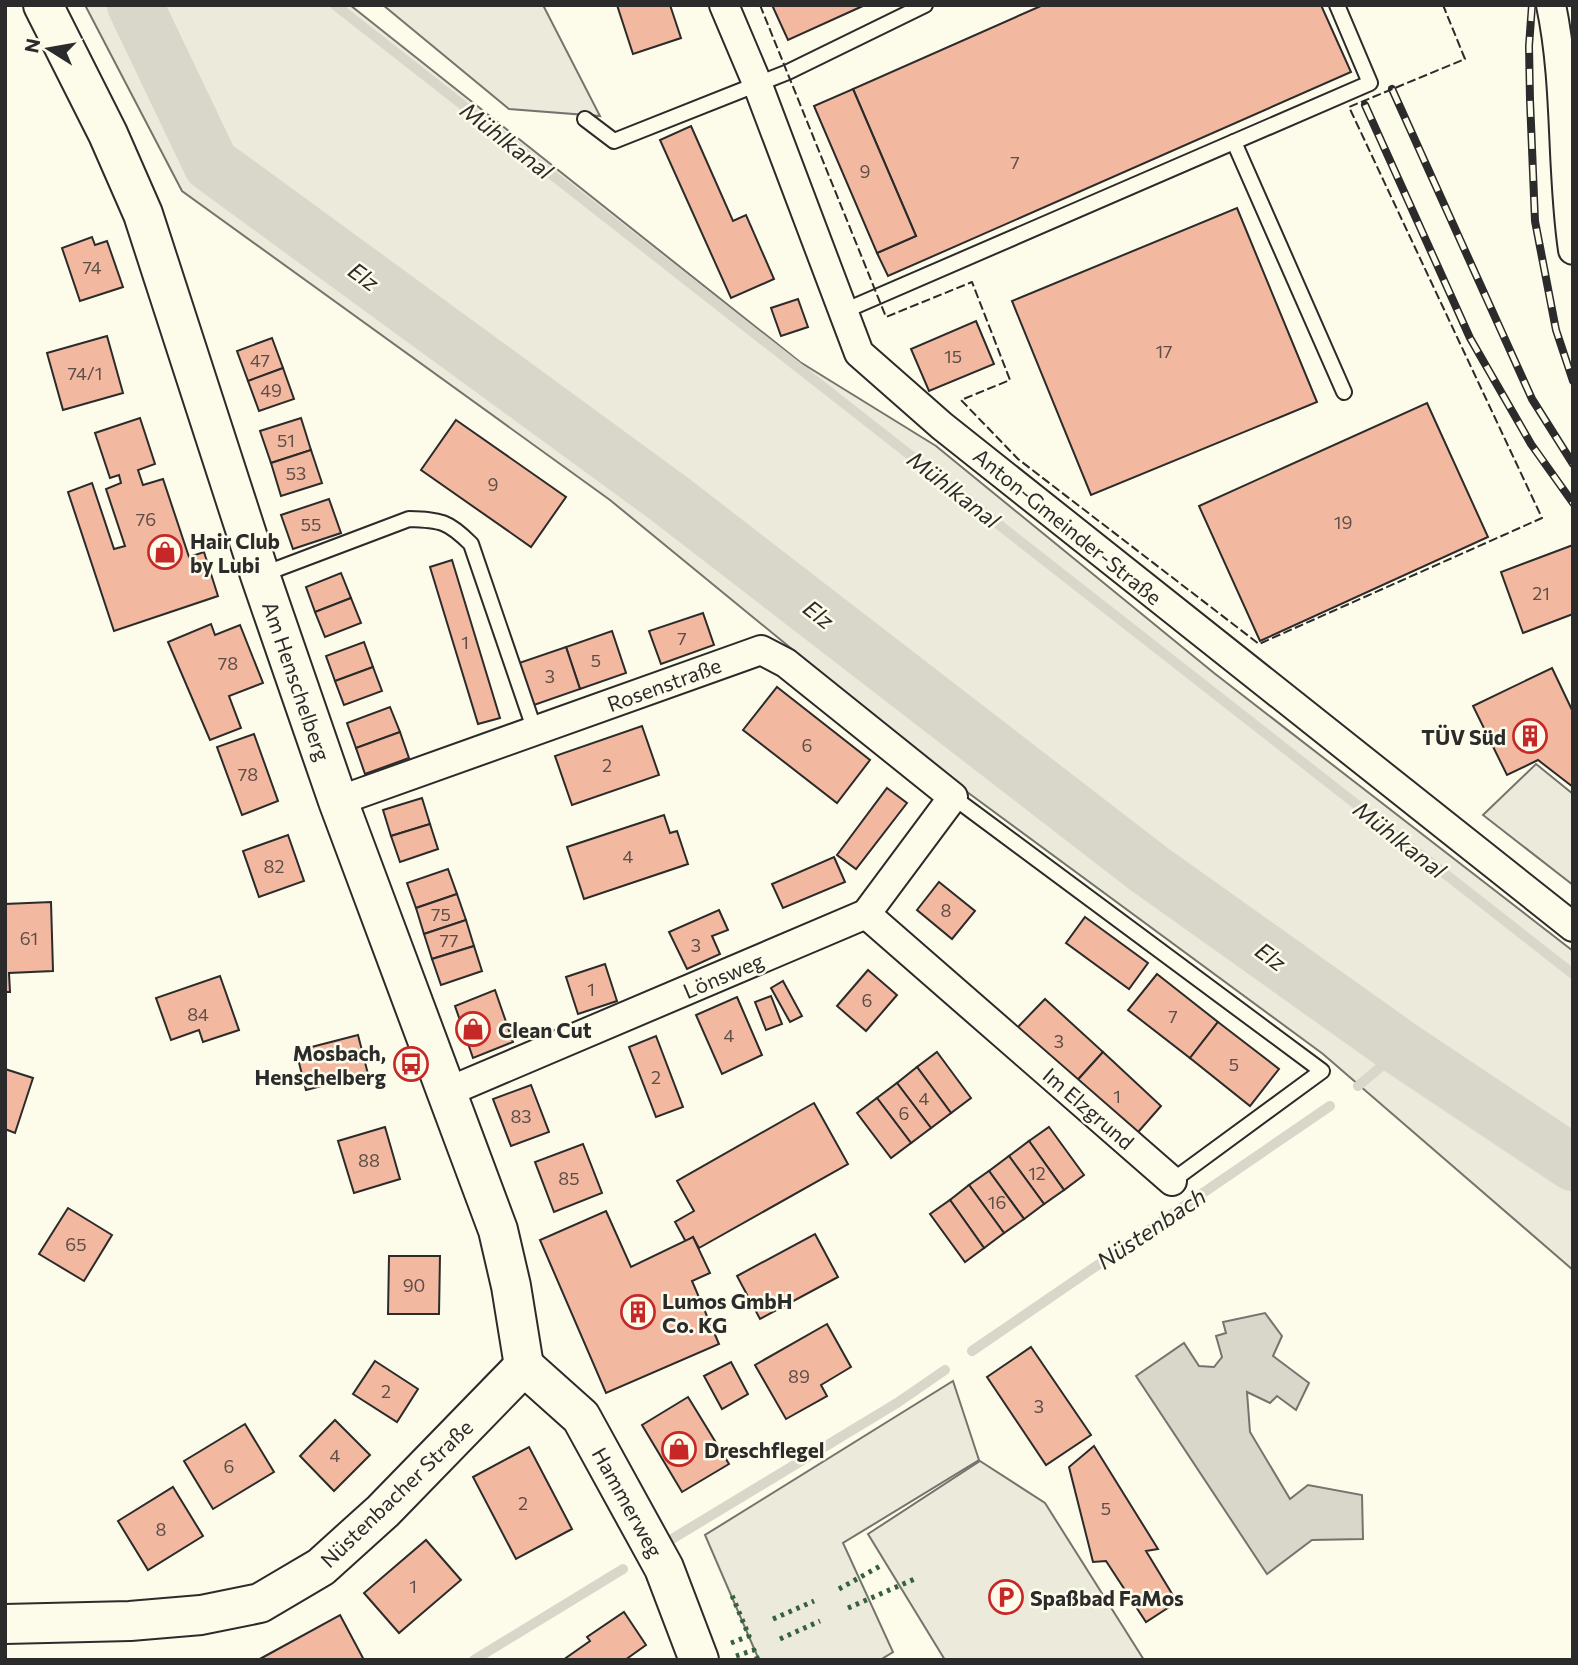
<svg xmlns="http://www.w3.org/2000/svg" width="1578" height="1665" viewBox="0 0 1578 1665" font-family="Commissioner,sans-serif">
<rect width="100%" height="100%" fill="#fdfbea"/>
<!-- green -->
<polygon fill="#ecebdb" stroke="#74746e" stroke-width="2" points="85,5 350,5 800,362 936,446 1214,673 1573,951 1573,1270 1323,1054 959,786 610,500 182,191"/>
<!-- parking -->
<g fill="#eceadb" stroke="#74746e" stroke-width="2">
<polygon points="383,5 543,5 600,116 509,109"/>
<polygon points="1536,764 1573,794 1573,885 1483,815"/>
<polygon points="953,1381 979,1460 843,1543 893,1652 880,1660 759,1660 705,1535"/>
<polygon points="980,1461 1045,1503 1144,1660 945,1660 868,1534"/>
</g>
<!-- water -->
<polygon fill="#d8d7c9" stroke="#74746e" stroke-width="2" points="1265,1313 1282,1336 1273,1356 1309,1383 1296,1410 1277,1396 1270,1403 1247,1392 1250,1432 1290,1499 1308,1485 1362,1495 1363,1539 1312,1540 1267,1574 1136,1376 1184,1343 1199,1366 1214,1367 1222,1357 1216,1336 1226,1333 1223,1322"/>
<g fill="none" stroke-linecap="round" stroke-linejoin="round">
<!-- stream -->
<g stroke="#d8d7c9" stroke-width="10">
<polyline points="335,5 1573,974"/>
<polyline points="1358,1086 1402,1049"/>
<polyline points="972,1351 1330,1106"/>
<polyline points="672,1539 897,1403 945,1370"/>
<polyline points="474,1660 623,1569"/>
</g>
<!-- river -->
<polyline stroke="#d8d7c9" stroke-width="56" points="135,5 211,164 667,497 1149,869 1402,1049 1573,1163"/>
</g>
<!-- building -->
<g fill="#f2b8a0" stroke="#2b2b2b" stroke-width="2">
<polygon points="617,5 670,5 681,38 633,54"/>
<polygon points="772,5 865,5 788,40"/>
<polygon points="1043,5 1321,5 1351,72 888,276 877,253 916,236 853,89"/>
<polygon points="853,89 916,236 877,253 814,106"/>
<polygon points="691,126 733,221 746,215 774,279 731,298 660,140"/>
<polygon points="1237,208 1317,402 1091,495 1012,301"/>
<polygon points="92,237 95,245 107,241 123,287 80,301 62,248"/>
<polygon points="798,299 808,327 781,336 771,308"/>
<polygon points="976,321 994,364 929,391 911,349"/>
<polygon points="107,336 123,393 63,410 47,353"/>
<polygon points="272,338 283,368 248,381 237,351"/>
<polygon points="283,368 294,399 259,411 248,381"/>
<polygon points="1427,403 1488,537 1260,641 1199,506"/>
<polygon points="140,418 155,464 138,470 143,485 163,479 189,557 204,552 218,596 114,631 68,492 92,483 114,549 125,546 106,489 121,483 119,475 110,478 95,433"/>
<polygon points="301,418 311,450 271,463 260,431"/>
<polygon points="456,420 566,497 531,547 421,470"/>
<polygon points="311,450 322,483 281,496 271,463"/>
<polygon points="329,499 341,533 293,549 281,515"/>
<polygon points="1573,545 1573,614 1523,633 1501,572"/>
<polygon points="452,560 500,718 478,724 430,567"/>
<polygon points="341,573 351,598 315,612 306,587"/>
<polygon points="351,598 361,623 325,637 315,612"/>
<polygon points="703,613 714,645 661,664 649,631"/>
<polygon points="211,624 215,635 240,625 263,683 229,696 241,728 210,740 168,642"/>
<polygon points="612,631 626,673 580,689 566,647"/>
<polygon points="364,642 373,667 335,681 326,656"/>
<polygon points="566,647 580,689 534,705 519,663"/>
<polygon points="373,667 382,691 344,705 335,681"/>
<polygon points="1552,668 1573,712 1573,787 1538,760 1507,775 1473,706"/>
<polygon points="777,687 870,760 837,803 743,730"/>
<polygon points="390,707 400,732 356,748 347,723"/>
<polygon points="642,726 659,775 572,805 555,756"/>
<polygon points="400,732 409,758 365,774 356,748"/>
<polygon points="254,734 278,801 242,815 217,747"/>
<polygon points="887,788 907,803 856,869 837,855"/>
<polygon points="422,798 430,824 391,836 383,810"/>
<polygon points="664,815 670,833 677,831 688,864 584,899 567,847"/>
<polygon points="430,824 438,849 400,862 391,836"/>
<polygon points="288,835 304,881 259,897 243,851"/>
<polygon points="834,857 845,882 783,908 772,884"/>
<polygon points="448,869 457,894 416,908 407,883"/>
<polygon points="939,882 975,911 952,939 917,910"/>
<polygon points="457,894 466,920 424,934 416,908"/>
<polygon points="51,902 53,971 9,973 10,992 5,992 5,904"/>
<polygon points="719,910 728,930 712,936 720,954 687,969 669,932"/>
<polygon points="1085,917 1148,963 1129,989 1066,943"/>
<polygon points="466,920 474,946 432,959 424,934"/>
<polygon points="474,946 482,971 441,985 432,959"/>
<polygon points="605,964 617,1001 578,1014 566,977"/>
<polygon points="868,970 897,995 866,1031 837,1006"/>
<polygon points="1157,974 1218,1022 1190,1058 1128,1010"/>
<polygon points="220,976 239,1030 203,1042 199,1030 171,1040 156,998"/>
<polygon points="783,981 802,1016 790,1022 771,988"/>
<polygon points="495,990 513,1042 473,1058 455,1006"/>
<polygon points="771,996 782,1024 766,1030 755,1002"/>
<polygon points="737,997 762,1055 722,1074 696,1015"/>
<polygon points="1045,999 1103,1052 1073,1085 1015,1030"/>
<polygon points="1218,1022 1279,1069 1250,1106 1190,1058"/>
<polygon points="358,1035 368,1074 306,1090 296,1051"/>
<polygon points="656,1036 683,1107 656,1117 629,1047"/>
<polygon points="937,1052 971,1098 951,1113 917,1067"/>
<polygon points="1103,1052 1161,1106 1132,1139 1073,1085"/>
<polygon points="917,1067 951,1113 931,1128 897,1083"/>
<polygon points="5,1069 33,1078 15,1133 5,1129"/>
<polygon points="897,1083 931,1128 911,1143 877,1098"/>
<polygon points="531,1085 549,1132 511,1146 493,1099"/>
<polygon points="877,1098 911,1143 891,1158 857,1113"/>
<polygon points="814,1103 848,1164 699,1248 693,1237 686,1242 675,1222 694,1211 677,1181"/>
<polygon points="385,1127 400,1179 354,1193 338,1141"/>
<polygon points="1049,1127 1084,1175 1064,1190 1029,1141"/>
<polygon points="1029,1141 1064,1190 1044,1204 1009,1156"/>
<polygon points="583,1144 602,1193 554,1212 535,1162"/>
<polygon points="1009,1156 1044,1204 1024,1219 989,1171"/>
<polygon points="989,1171 1024,1219 1004,1233 969,1185"/>
<polygon points="969,1185 1004,1233 984,1248 950,1200"/>
<polygon points="950,1200 984,1248 965,1262 930,1214"/>
<polygon points="68,1208 112,1235 84,1281 39,1254"/>
<polygon points="606,1211 631,1267 693,1237 710,1273 692,1281 719,1344 606,1393 540,1240"/>
<polygon points="815,1234 838,1277 760,1319 737,1276"/>
<polygon points="389,1256 440,1256 439,1314 388,1314"/>
<polygon points="827,1324 851,1367 821,1385 827,1396 786,1419 755,1365"/>
<polygon points="1031,1347 1091,1435 1046,1465 987,1377"/>
<polygon points="375,1361 418,1389 397,1422 353,1394"/>
<polygon points="731,1362 748,1394 722,1409 704,1376"/>
<polygon points="688,1397 729,1464 682,1492 642,1425"/>
<polygon points="335,1420 370,1455 334,1491 300,1456"/>
<polygon points="245,1424 274,1472 213,1509 184,1461"/>
<polygon points="1094,1446 1158,1549 1146,1551 1177,1602 1146,1622 1106,1561 1093,1562 1069,1467"/>
<polygon points="529,1447 572,1529 516,1559 473,1477"/>
<polygon points="173,1487 203,1536 148,1570 118,1521"/>
<polygon points="426,1540 461,1580 399,1633 364,1593"/>
<polygon points="624,1612 646,1645 625,1660 563,1660 590,1641 587,1637"/>
<polygon points="340,1615 364,1660 258,1660"/>
</g>
<g fill="none" stroke-linecap="round" stroke-linejoin="round">
<!-- lane casing -->
<g stroke="#2b2b2b" stroke-width="18">
<g id="lane">
<polyline points="585,119 614,141 788,72 925,5"/>
<polyline points="1234,142 1344,392"/>
<polyline points="844,311 1370,83 1337,5"/>
<path d="M 261,575 L 409,519 C 441,520 448,521 471,544 L 535,731"/>
<polyline points="953,797 1322,1071 1172,1181"/>
</g>
</g>
<!-- street casing -->
<g stroke="#2b2b2b" stroke-width="32">
<g id="street">
<polyline points="724,5 757,83 859,353 942,426 1573,927"/>
<path d="M 1551,5 C 1568,85 1561,169 1573,250"/>
<polyline points="338,801 761,650 786,663 953,797 866,914 445,1093"/>
<polyline points="866,914 1172,1181"/>
</g>
</g>
<!-- secondary casing -->
<g stroke="#2b2b2b" stroke-width="42">
<g id="secondary">
<polyline points="43,5 108,134 143,214 260,575 338,801 498,1230 511,1286 524,1366"/>
<polyline points="524,1366 581,1417 664,1568 699,1660"/>
<polyline points="5,1624 130,1621 201,1615 260,1603 321,1567 383,1511 524,1366"/>
</g>
</g>
<!-- lane -->
<use href="#lane" stroke="#fdfbea" stroke-width="14"/>
<!-- street -->
<use href="#street" stroke="#fdfbea" stroke-width="28"/>
<!-- secondary -->
<use href="#secondary" stroke="#fdfbea" stroke-width="38"/>
<!-- rail casing -->
<g stroke="#2b2b2b" stroke-width="8">
<g id="rail">
<polyline points="1532,5 1529,46 1530,100 1535,221 1556,330 1573,381"/>
<polyline points="1392,89 1532,399 1573,464"/>
<polyline points="1365,105 1470,338 1531,444 1573,503"/>
</g>
</g>
<!-- rail -->
<use href="#rail" stroke="#fdfbea" stroke-width="5" stroke-dasharray="16" stroke-linecap="butt"/>
<!-- hedge -->
<g stroke="#34623c" stroke-width="5" stroke-dasharray="3.5 5" stroke-linecap="butt">
<polyline points="839,1589 882,1565"/>
<polyline points="848,1608 917,1578"/>
<polyline points="773,1619 814,1601"/>
<polyline points="780,1639 820,1621"/>
<polyline points="731,1643 749,1636 731,1593"/>
<polyline points="736,1656 754,1650 758,1660"/>
</g>
<!-- fence -->
<polyline stroke="#2b2b2b" stroke-width="2" stroke-dasharray="9 3.5" stroke-linecap="butt" points="760,5 886,317 972,282 1010,380 961,400 1018,459 1259,644 1542,518 1349,107 1465,59 1443,5"/>
</g>
<!-- icons -->
<defs>
<g id="shop-ring" transform="scale(1.75)"><circle r="9.5" fill="#fdfbea" stroke="#c62828" stroke-width="1.5"/><path d="M-5-2.5h2.3a2.7 3.5 0 0 1 5.4 0H5L5.5 6h-11ZM-1.5-2.5h3a1.5 2.3 0 0 0-3 0Z" fill="#c62828"/></g>
<g id="building-ring" transform="scale(1.75)"><circle r="9.5" fill="#fdfbea" stroke="#c62828" stroke-width="1.5"/><path d="M-4-6H4V6H1V3H-1V6H-4ZM-2.5-4.3h1.7v1.8h-1.7ZM.8-4.3h1.7v1.8H.8ZM-2.5-1h1.7V.8h-1.7ZM.8-1h1.7V.8H.8Z" fill="#c62828"/></g>
<g id="bus-ring" transform="scale(1.75)"><circle r="9.5" fill="#fdfbea" stroke="#c62828" stroke-width="1.5"/><path d="M-5-6H5V4H4V6H2V4H-2V6H-4V4H-5ZM-3.5-4V0h7V-4ZM-3.5 1.2v1.5H-2V1.2ZM2 1.2v1.5H3.5V1.2Z" fill="#c62828"/></g>
<g id="parking-ring" transform="scale(1.75)"><circle r="9.5" fill="#fdfbea" stroke="#c62828" stroke-width="1.5"/><path d="M-3.5-5.5H1a3.5 3.5 0 0 1 0 7H-1V5.5H-3.5ZM-1-3.4V-.6H.8a1.4 1.4 0 0 0 0-2.8Z" fill="#c62828"/></g>
</defs>
<g fill-rule="evenodd">
<use href="#shop-ring" x="165" y="552"/>
<use href="#building-ring" x="1530" y="736"/>
<use href="#shop-ring" x="473" y="1029"/>
<use href="#bus-ring" x="411" y="1064"/>
<use href="#building-ring" x="638" y="1312"/>
<use href="#shop-ring" x="679" y="1449"/>
<use href="#parking-ring" x="1006" y="1597"/>
</g>
<g text-anchor="middle" dominant-baseline="central" stroke-width="5" stroke-linejoin="round" paint-order="stroke">
<!-- number labels -->
<g font-size="18" fill="#5d4e48">
<text x="1015" y="162">7</text>
<text x="865" y="171">9</text>
<text x="92" y="267">74</text>
<text x="1164" y="351">17</text>
<text x="953" y="356">15</text>
<text x="260" y="360">47</text>
<text x="85" y="373">74/1</text>
<text x="271" y="390">49</text>
<text x="286" y="440">51</text>
<text x="296" y="473">53</text>
<text x="493" y="484">9</text>
<text x="146" y="519">76</text>
<text x="1343" y="522">19</text>
<text x="311" y="524">55</text>
<text x="1541" y="593">21</text>
<text x="682" y="638">7</text>
<text x="465" y="642">1</text>
<text x="596" y="660">5</text>
<text x="228" y="663">78</text>
<text x="550" y="676">3</text>
<text x="807" y="745">6</text>
<text x="607" y="765">2</text>
<text x="248" y="774">78</text>
<text x="628" y="856">4</text>
<text x="274" y="866">82</text>
<text x="946" y="910">8</text>
<text x="441" y="914">75</text>
<text x="29" y="938">61</text>
<text x="449" y="940">77</text>
<text x="696" y="945">3</text>
<text x="591" y="989">1</text>
<text x="867" y="1000">6</text>
<text x="198" y="1014">84</text>
<text x="1173" y="1016">7</text>
<text x="729" y="1035">4</text>
<text x="1059" y="1041">3</text>
<text x="1234" y="1064">5</text>
<text x="656" y="1077">2</text>
<text x="1117" y="1096">1</text>
<text x="924" y="1098">4</text>
<text x="904" y="1113">6</text>
<text x="521" y="1116">83</text>
<text x="369" y="1160">88</text>
<text x="1037" y="1173">12</text>
<text x="569" y="1178">85</text>
<text x="997" y="1202">16</text>
<text x="76" y="1244">65</text>
<text x="414" y="1285">90</text>
<text x="799" y="1376">89</text>
<text x="386" y="1391">2</text>
<text x="1039" y="1406">3</text>
<text x="335" y="1455">4</text>
<text x="229" y="1466">6</text>
<text x="523" y="1503">2</text>
<text x="1106" y="1508">5</text>
<text x="161" y="1529">8</text>
<text x="413" y="1586">1</text>
</g>
<!-- street labels -->
<g font-size="21" fill="#2b2b2b" stroke="#fdfbea">
<text transform="translate(1068 526) rotate(39)">Anton-Gmeinder-Straße</text>
<text transform="translate(297 681) rotate(71)">Am Henschelberg</text>
<text transform="translate(664 684) rotate(-20)">Rosenstraße</text>
<text transform="translate(723 975) rotate(-23)">Lönsweg</text>
<text transform="translate(1089 1108) rotate(41)">Im Elzgrund</text>
<text transform="translate(396 1493) rotate(-44)">Nüstenbacher Straße</text>
<text transform="translate(628 1502) rotate(61)">Hammerweg</text>
</g>
<!-- poi labels -->
<g font-size="21" font-weight="bold" fill="#2b2b2b" stroke="#fdfbea" text-anchor="start">
<text x="190" y="540">Hair Club<tspan x="190" dy="24">by Lubi</tspan></text>
<text x="1506" y="736" text-anchor="end">TÜV Süd</text>
<text x="498" y="1029">Clean Cut</text>
<text x="386" y="1052" text-anchor="end">Mosbach,<tspan x="386" dy="24">Henschelberg</tspan></text>
<text x="662" y="1300">Lumos GmbH<tspan x="662" dy="24">Co. KG</tspan></text>
<text x="704" y="1449">Dreschflegel</text>
<text x="1030" y="1597">Spaßbad FaMos</text>
</g>
<!-- water labels -->
<g font-size="23" font-style="italic" fill="#2b2b2b" stroke="#fdfbea">
<text transform="translate(507 140) rotate(38)">Mühlkanal</text>
<text transform="translate(364 276) rotate(36)">Elz</text>
<text transform="translate(954 489) rotate(38)">Mühlkanal</text>
<text transform="translate(819 614) rotate(38)">Elz</text>
<text transform="translate(1400 839) rotate(38)">Mühlkanal</text>
<text transform="translate(1271 956) rotate(36)">Elz</text>
<text transform="translate(1151 1228) rotate(-34)">Nüstenbach</text>
</g>
</g>
<!-- border -->
<rect width="1578" height="1665" fill="none" stroke="#2b2b2b" stroke-width="14"/>
<!-- north arrow -->
<g transform="translate(49 49) rotate(281)" stroke="#fdfbea" stroke-width="5" paint-order="stroke">
<path d="M0-5L12 26L0 18L-12 26Z" fill="#2b2b2b"/>
<text y="-10" font-size="19" font-weight="bold" text-anchor="middle" fill="#2b2b2b">N</text>
</g>
</svg>
